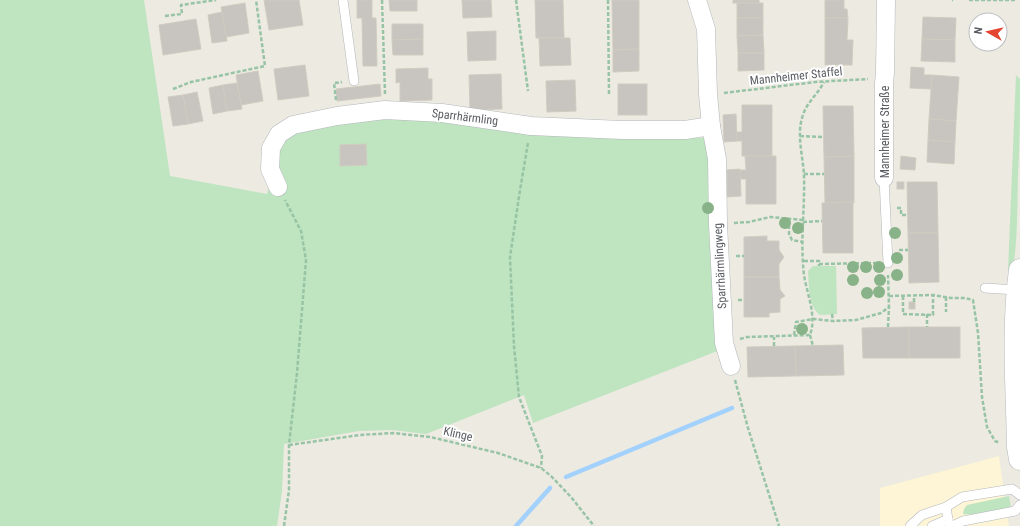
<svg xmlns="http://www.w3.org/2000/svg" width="1020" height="526" viewBox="0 0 1020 526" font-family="'Roboto Condensed',sans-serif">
<rect width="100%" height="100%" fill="#eceae1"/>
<!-- commercial -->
<polygon fill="#fdf5d6" points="999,456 1009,526 880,526 880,488"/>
<!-- green -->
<g fill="#bee4c0">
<polygon points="0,0 144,0 170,176 267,194 281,142 294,129 388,113 622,136 708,138 720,350 533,423 524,395 426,434 393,430 359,431 284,444 282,491 277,526 0,526"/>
<path d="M 1016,75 L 1020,79 C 1020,110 1020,142 1018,174 C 1017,206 1018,237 1013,269 L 1008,271 Z"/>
<path d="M 813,266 L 836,266 L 837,314 L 820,315 C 808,306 809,284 808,271 Z"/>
<polygon points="1009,496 1011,508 975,515 963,514 964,509 967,505"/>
</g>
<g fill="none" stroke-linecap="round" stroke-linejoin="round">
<!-- stream -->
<g stroke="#a1d1fc" stroke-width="4.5">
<polyline points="566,477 732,408"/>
<polyline points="516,526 550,488"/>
</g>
</g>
<!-- building -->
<g fill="#c8c4bf" stroke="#d1ccc0">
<polygon points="264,0 299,0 303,25 269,30"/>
<polygon points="357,0 372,0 372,18 376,18 377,66 363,66 362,18 357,18"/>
<polygon points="389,0 417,0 417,11 390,11"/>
<polygon points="462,0 491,0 492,17 463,18"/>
<polygon points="535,0 563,0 564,38 536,38"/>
<polygon points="612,0 639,0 639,49 613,50"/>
<rect x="733" y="0" width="26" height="3"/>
<polygon points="825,0 844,0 844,9 847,9 848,18 825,18"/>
<polygon points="245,3 249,33 226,37 221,7"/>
<rect x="737" y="3" width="26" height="15"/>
<polygon points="222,12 227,41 212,43 208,15"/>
<polygon points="923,17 956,18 955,40 922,39"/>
<polygon points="737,18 763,18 763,35 737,36"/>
<polygon points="825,18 848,18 847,40 853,40 852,65 825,65"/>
<polygon points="196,19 201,49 163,55 159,25"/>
<polygon points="392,24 423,24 423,39 392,40"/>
<polygon points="496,31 496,60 468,61 467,32"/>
<polygon points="763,35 764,53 738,53 737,36"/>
<polygon points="539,38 570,38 571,65 540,66"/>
<polygon points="423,39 423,55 393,55 392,40"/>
<polygon points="922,39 955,40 955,62 921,61"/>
<polygon points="639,49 639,71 613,72 613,50"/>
<polygon points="738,53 764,53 764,70 738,71"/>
<polygon points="305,65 309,96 278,100 274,69"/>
<polygon points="911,67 924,68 924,75 932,75 931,89 910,88"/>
<polygon points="428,68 428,79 432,79 432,100 400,101 400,82 396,83 396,69"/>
<polygon points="258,71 263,101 241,105 236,75"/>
<polygon points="501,74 502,109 470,110 469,75"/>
<polygon points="932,75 959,77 956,121 929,119"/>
<polygon points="575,80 576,111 547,112 546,81"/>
<polygon points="237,83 242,109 227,111 223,85"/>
<polygon points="380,84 381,96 337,101 336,89"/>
<rect x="618" y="84" width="29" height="31"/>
<polygon points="223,85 227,111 213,114 209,88"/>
<polygon points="197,92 203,121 188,124 183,95"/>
<polygon points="183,95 188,124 173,126 168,97"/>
<polygon points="742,105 772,105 772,156 742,156 742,141 732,141 732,132 742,132"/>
<polygon points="823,106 853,106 854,156 824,157"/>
<polygon points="736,114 737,141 724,142 723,115"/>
<polygon points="929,119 956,121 955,142 928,140"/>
<polygon points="928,140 955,142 954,164 927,162"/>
<polygon points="366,144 367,165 340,166 340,145"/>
<polygon points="745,156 776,156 776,204 746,204 746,179 736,179 736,170 746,170"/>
<polygon points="854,156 854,203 825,203 824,157"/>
<polygon points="901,156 916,158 915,170 900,169"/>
<polygon points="740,169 741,196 727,197 727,170"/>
<rect x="897" y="182" width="7" height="7"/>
<polygon points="907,182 937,182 938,233 908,233"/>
<polygon points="853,202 853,253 823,253 822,203"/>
<polygon points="908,233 938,233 939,282 909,283"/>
<polygon points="767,236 767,241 779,241 779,250 784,257 779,264 779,277 744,277 744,237"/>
<polygon points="744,277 779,277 780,290 785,296 780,299 780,312 769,313 769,317 744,317"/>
<rect x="909" y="302" width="6" height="7"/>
<polygon points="909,327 909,358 863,358 862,328"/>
<rect x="909" y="327" width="51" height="31"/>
<polygon points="843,345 844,375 796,376 795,346"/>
<polygon points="795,346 796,376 748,377 747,347"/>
</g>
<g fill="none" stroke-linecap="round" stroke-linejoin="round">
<!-- lane casing -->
<g stroke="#b4b7bc" stroke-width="10">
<g id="lane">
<polyline points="343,0 354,81"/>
<polyline points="884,178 888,263"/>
<polyline points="985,288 1017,290"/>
<polyline points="946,507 949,526"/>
<polyline points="910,526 922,515 946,507 962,497 1012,489 1020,495"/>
<polyline points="932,526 948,519"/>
<polyline points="952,526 963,521 1015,511 1020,505"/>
</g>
</g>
<!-- street casing -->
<g stroke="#b4b7bc" stroke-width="19">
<g id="street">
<polyline points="697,0 706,29 708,94 711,126 717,159 718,224 724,343 731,366"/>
<polyline points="884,178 884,83 885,73 886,0"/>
<polyline points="278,187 270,169 271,148 279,134 293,125 337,116 385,110 442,113 531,126 622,130 685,130 711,126"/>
</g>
</g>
<!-- secondary casing -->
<g stroke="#b5b8be" stroke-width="23">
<path id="secondary" d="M 1020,270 C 1012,329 1017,388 1018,447 L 1020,459"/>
</g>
<!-- path -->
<g stroke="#98c4a6" stroke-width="2.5" stroke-dasharray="4 2" stroke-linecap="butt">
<polyline points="382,0 385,94"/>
<polyline points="516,0 528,91"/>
<polyline points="608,0 609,95"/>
<polyline points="952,0 953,0"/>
<polyline points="969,0 1015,0"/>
<polyline points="165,16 182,14 181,5 216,0"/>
<polyline points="173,89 191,82 265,66 256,0"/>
<polyline points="724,93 815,82 868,79"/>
<polyline points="336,100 334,83 342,82"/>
<polyline points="800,136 824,137"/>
<polyline points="528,143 520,190 510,257 514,346 519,397 542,456 541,468"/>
<polyline points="804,174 824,174"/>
<polyline points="897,208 901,208 901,215 908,215"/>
<polyline points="789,219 789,234 792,240 803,242"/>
<polyline points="803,222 822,221"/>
<polyline points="734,223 749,222 770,217 803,220"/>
<polyline points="899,250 908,250"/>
<polyline points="736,256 744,256"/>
<polyline points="804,261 819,261 819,266"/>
<polyline points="819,264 877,263"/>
<polyline points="889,296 933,295 951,298 965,298 973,300 978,333 982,397 987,427 995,441 1000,443"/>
<polyline points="903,296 903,314 933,315 933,295"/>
<polyline points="946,297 946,312"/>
<polyline points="738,300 744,300"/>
<polyline points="914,302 914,296"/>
<polyline points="832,314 833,321"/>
<polyline points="927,314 927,327"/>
<polyline points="888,327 889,307"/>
<polyline points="794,335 796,322 813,319 833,321 856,320 881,313 889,307 888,275"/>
<polyline points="810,335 813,346"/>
<path d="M 740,339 L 747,337 L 810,335 C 817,316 807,294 804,275 C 800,242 805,208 804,175 C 803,156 796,134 803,115 C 807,102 818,94 824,82"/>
<polyline points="774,346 774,337"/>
<polyline points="735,380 748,428 779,526"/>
<polyline points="289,445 360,435 393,433 430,437 498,453 541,468 551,476 571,497 594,526"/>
<polyline points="284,526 289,490 289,445 297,373 306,260 301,231 285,200"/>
</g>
<!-- lane -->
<use href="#lane" stroke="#fff" stroke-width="9"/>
<!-- street -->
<use href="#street" stroke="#fff" stroke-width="18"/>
<!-- secondary -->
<use href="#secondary" stroke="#fff" stroke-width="22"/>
</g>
<!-- trees -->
<g fill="#88b287">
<circle cx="708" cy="208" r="6"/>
<circle cx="785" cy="223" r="6"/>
<circle cx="798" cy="228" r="6"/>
<circle cx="895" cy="233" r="6"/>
<circle cx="897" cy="258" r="6"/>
<circle cx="853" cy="267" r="6"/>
<circle cx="866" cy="267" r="6"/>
<circle cx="879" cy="267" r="6"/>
<circle cx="897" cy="275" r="6"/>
<circle cx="853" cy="280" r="6"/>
<circle cx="880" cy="280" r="6"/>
<circle cx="879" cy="292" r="6"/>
<circle cx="867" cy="293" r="6"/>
<circle cx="802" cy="329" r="6"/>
</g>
<g text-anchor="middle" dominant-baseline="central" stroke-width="4" stroke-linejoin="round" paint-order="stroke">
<!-- street labels -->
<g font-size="12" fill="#5a5d62" stroke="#fff">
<text transform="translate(796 76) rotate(-6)">Mannheimer Staffel</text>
<text transform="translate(465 117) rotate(7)">Sparrhärmling</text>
<text transform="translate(885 132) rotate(-90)">Mannheimer Straße</text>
<text transform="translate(720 266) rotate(-93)">Sparrhärmlingweg</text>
<text transform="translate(458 434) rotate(13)">Klinge</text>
</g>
</g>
<!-- north arrow -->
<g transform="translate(988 32) rotate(278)"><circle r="19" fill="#ffffff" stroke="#bdbec0"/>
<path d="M0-3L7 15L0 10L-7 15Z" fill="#e44530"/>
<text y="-6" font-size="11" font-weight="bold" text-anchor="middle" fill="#5a5d62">N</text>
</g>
</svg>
